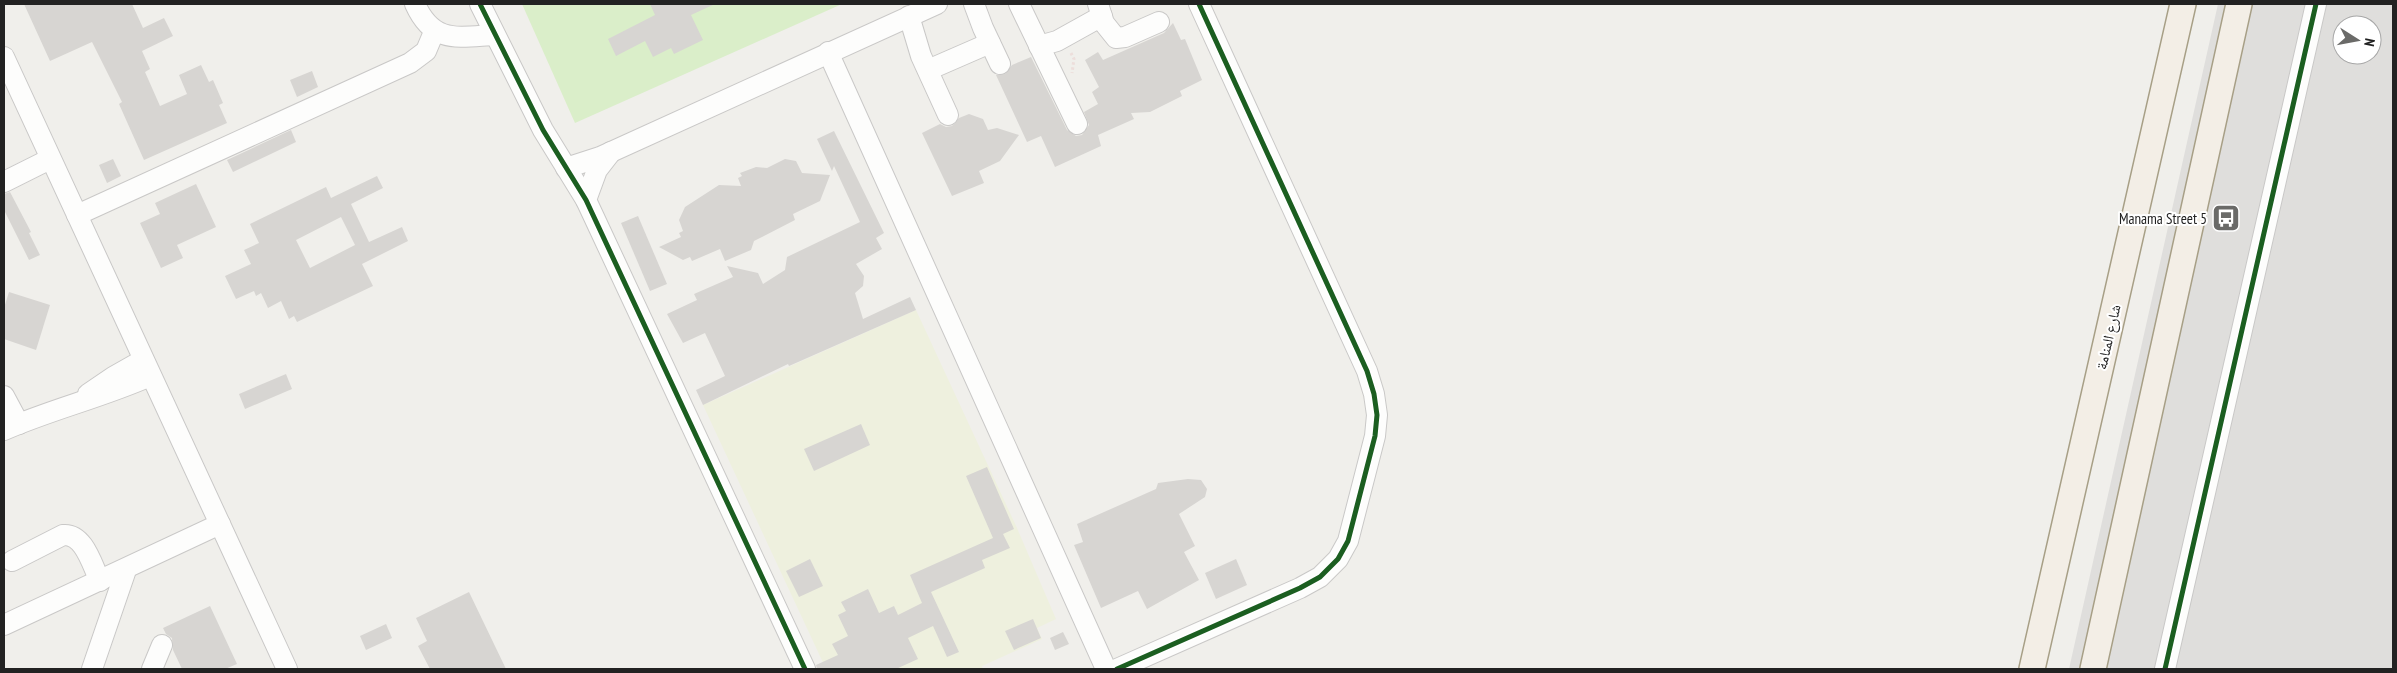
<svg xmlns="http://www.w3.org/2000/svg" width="2397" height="673" viewBox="0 0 2397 673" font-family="'PT Sans Narrow','Noto Naskh Arabic',sans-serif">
<rect width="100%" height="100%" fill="#f0efeb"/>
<!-- residential -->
<path fill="#dfdedc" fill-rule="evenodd" d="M 2218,4 L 2393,4 L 2393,669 L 2069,669 ZM 2342,25 L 2372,25 L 2372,55 L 2342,55 Z"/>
<!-- farmland -->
<polygon fill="#eef0de" points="916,310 1017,528 1056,619 1037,628 1042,639 982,666 983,669 826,669 703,405"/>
<!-- grass -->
<polygon fill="#daeec9" points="522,4 842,4 575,123"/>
<!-- building -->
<g fill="#d7d5d2" fill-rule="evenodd">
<polygon points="24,4 132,4 143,28 164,18 173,36 142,51 150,69 145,72 160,106 187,94 179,75 201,65 209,82 213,80 223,103 219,105 227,123 144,160 119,104 122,102 92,42 50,61"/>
<polygon points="650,4 715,4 691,15 703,40 674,54 671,48 653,57 645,41 616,56 608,39 655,15"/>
<polygon points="1173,23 1181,40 1185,39 1202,80 1180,91 1182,96 1150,112 1131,113 1134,119 1098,135 1101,146 1055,167 1041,136 1027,142 996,75 1005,74 1012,65 1031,57 1067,130 1076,136 1082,135 1089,125 1084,112 1098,104 1092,92 1099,87 1085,60 1098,52 1103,60 1164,33"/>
<polygon points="312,71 318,87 297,97 290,80"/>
<polygon points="969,114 983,119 988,130 997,128 1019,135 1000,161 979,171 984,183 952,196 922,133 940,124 946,127 952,126 959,118"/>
<polygon points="291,130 296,142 233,172 227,160"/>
<polygon points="834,131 884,233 876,238 882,249 856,264 864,276 863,286 855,293 863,319 910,297 916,310 789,366 788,364 703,405 696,390 725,376 705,333 683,343 667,314 697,300 694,294 733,277 727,266 758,273 763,284 785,270 787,257 860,222 834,166 832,171 817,139"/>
<polygon points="113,159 121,176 107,183 99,165"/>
<polygon points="785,159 796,161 802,173 830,175 820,201 793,214 795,220 754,241 751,250 725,261 720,249 692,261 690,257 683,260 659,247 681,237 679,233 683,231 679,220 685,207 719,185 741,186 738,178 742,176 740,173 756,167 767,168"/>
<path d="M 377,176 L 383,188 L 351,204 L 369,242 L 402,227 L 408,241 L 362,264 L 373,286 L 297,322 L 294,316 L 289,319 L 281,301 L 268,308 L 261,293 L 256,296 L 254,291 L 236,299 L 225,276 L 251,264 L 244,250 L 259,243 L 250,224 L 326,187 L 331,198 ZM 341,217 L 355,245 L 310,268 L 296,240 Z"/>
<polygon points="196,184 216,227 177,245 183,258 161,268 140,223 160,214 155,203"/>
<polygon points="10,192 31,232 29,233 40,255 29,260 4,210 4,194"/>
<polygon points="638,216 667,284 650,291 621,223"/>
<polygon points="9,292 50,305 36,350 4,339 4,308"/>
<polygon points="286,374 292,389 245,409 239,394"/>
<polygon points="861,424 870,445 814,471 804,449"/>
<polygon points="987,467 1014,529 1003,534 1010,548 982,560 985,568 931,592 959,652 947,657 933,626 908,638 918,659 896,669 817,669 816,665 838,655 832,644 848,636 838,615 846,611 841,602 868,589 879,613 894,606 898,615 922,603 910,575 993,538 966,476"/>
<polygon points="1188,479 1201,480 1207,489 1205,497 1179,514 1195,546 1184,552 1199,580 1147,609 1138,591 1101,608 1074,545 1083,542 1077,524 1156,489 1158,483"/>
<polygon points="810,559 823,586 799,597 786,571"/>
<polygon points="1236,559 1247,585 1216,599 1205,573"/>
<polygon points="469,592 506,669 430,669 418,646 427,641 416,618"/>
<polygon points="210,606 237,664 225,669 182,669 173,650 172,638 166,634 163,628"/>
<polygon points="1033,619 1041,638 1014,650 1005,631"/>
<polygon points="386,624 392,638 366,650 360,636"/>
<polygon points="1063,632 1069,644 1055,650 1050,638"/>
</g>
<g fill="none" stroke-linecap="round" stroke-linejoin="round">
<!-- minor casing -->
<g stroke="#c9c8c7" stroke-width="22">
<g id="minor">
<path d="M 415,4 C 433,44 457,37 494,35"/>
<polyline points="480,4 543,130 586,200 805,669"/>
<polyline points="974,4 983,28 1000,64"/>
<polyline points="1019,4 1077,124"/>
<polyline points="1098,4 1104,23 1116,38 1125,37 1159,22"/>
<polyline points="909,16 921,56 948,115"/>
<polyline points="1039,46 1057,41 1102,16"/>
<polyline points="828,52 1106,669"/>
<polyline points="4,57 287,669"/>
<polyline points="928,70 990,43"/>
<polyline points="566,168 600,157 937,4"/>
<polyline points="4,182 50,159"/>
<polyline points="586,200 597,170 611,152"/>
<polyline points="77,215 410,63 426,51 434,32"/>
<polyline points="88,394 113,377 143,360"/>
<polyline points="4,396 19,424"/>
<path d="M 4,430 C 52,409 103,397 150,376"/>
<path d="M 12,561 L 63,535 C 84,533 92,565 100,581"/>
<polyline points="4,625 220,524"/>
<polyline points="92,669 126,570"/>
<polyline points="152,669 162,645"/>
<polyline points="1117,669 1300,588 1320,577 1338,559 1348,541 1375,436 1377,415 1374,394 1367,371 1199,4"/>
<polyline points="2165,669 2316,4"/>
</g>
</g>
<!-- major casing -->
<g stroke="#a79f86" stroke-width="28">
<g id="major">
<polyline points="2032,669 2183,4"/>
<polyline points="2093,669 2239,4"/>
</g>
</g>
<!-- path -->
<polyline stroke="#eddedb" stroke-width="3" stroke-dasharray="2.5 2.5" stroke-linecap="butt" points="1071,53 1074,59 1072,73"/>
<!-- minor -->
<use href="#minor" stroke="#fdfdfc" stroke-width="20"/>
<!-- major -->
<use href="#major" stroke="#f3eee6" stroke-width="25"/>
<!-- cycleway casing -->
<g stroke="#fff" stroke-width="8">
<g id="cycleway">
<polyline points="480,4 543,130 586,200 805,669"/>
<polyline points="1117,669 1300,588 1320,577 1338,559 1348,541 1375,436 1377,415 1374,394 1367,371 1199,4"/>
<polyline points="2165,669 2316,4"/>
</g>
</g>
<!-- cycleway -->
<use href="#cycleway" stroke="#1b5e20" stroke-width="5"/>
</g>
<!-- icons -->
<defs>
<g id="bus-square" transform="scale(1.4375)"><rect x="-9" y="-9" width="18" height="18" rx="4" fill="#6a6a68" stroke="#fff"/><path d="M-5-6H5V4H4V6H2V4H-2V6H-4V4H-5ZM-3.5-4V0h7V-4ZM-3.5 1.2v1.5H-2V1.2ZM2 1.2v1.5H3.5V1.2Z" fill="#fff"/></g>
</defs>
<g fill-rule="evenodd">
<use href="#bus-square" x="2226" y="218"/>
</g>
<g text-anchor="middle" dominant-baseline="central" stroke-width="4" stroke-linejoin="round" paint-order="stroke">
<!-- poi labels -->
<g font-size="15" fill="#222" stroke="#fff" text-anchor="end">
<text x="2207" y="218">Manama Street 5</text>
</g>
<!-- street labels -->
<g font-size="15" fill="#222" stroke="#fff">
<text transform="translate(2108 337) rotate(-77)">شارع المنامة</text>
</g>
</g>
<!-- border -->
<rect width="2397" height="673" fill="none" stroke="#222222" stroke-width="10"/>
<!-- north arrow -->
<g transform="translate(2357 40) rotate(101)"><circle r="24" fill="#ffffff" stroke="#a7a7a7"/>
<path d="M0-4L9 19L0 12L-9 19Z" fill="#6a6a68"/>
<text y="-8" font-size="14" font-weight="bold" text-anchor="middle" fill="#222222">N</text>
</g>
</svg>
